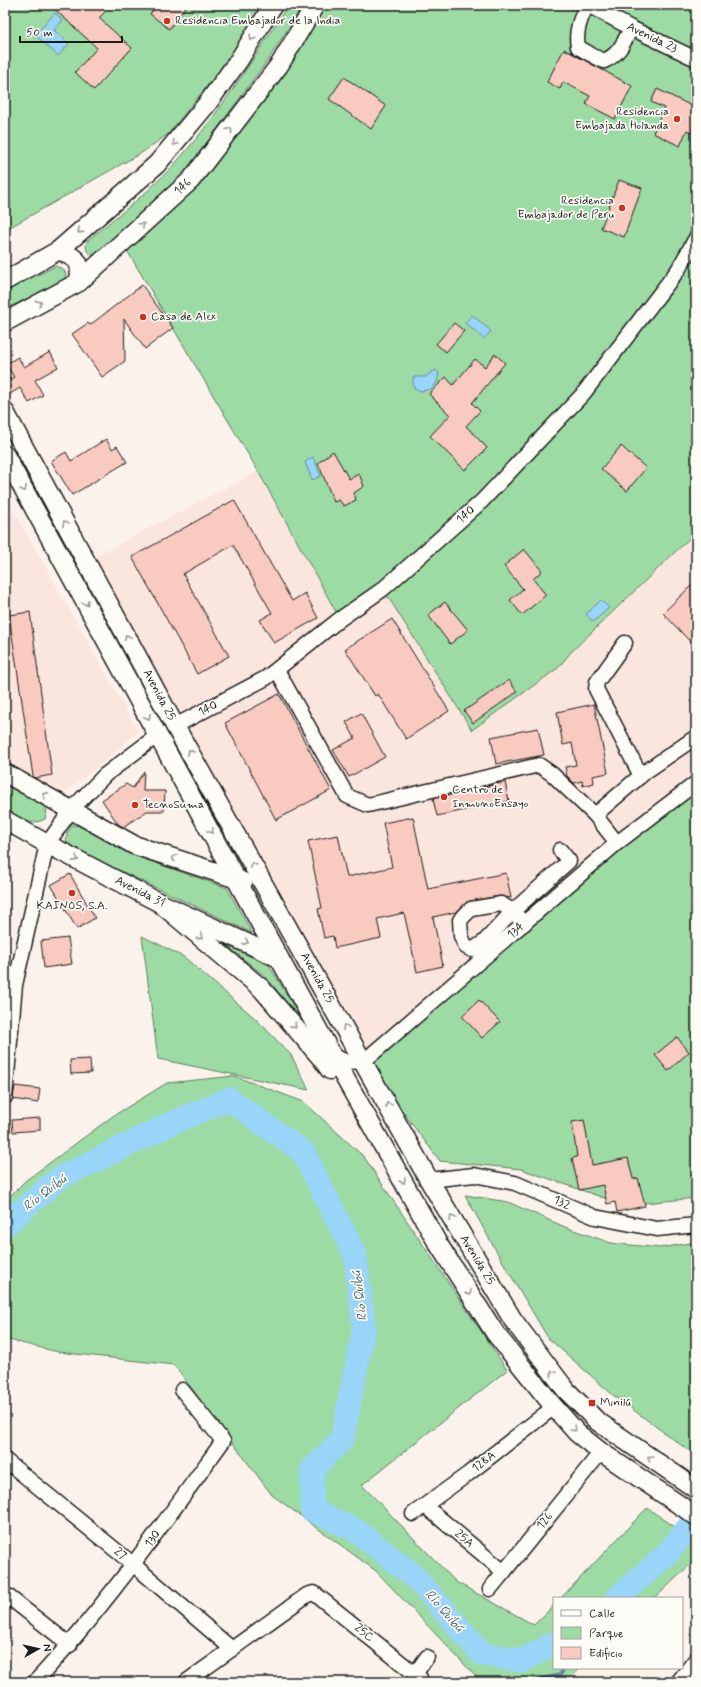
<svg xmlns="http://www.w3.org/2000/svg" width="701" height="1687" viewBox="0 0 701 1687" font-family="Mynerve,sans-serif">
<rect width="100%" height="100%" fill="#fcf2ec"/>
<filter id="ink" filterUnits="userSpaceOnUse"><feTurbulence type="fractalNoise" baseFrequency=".025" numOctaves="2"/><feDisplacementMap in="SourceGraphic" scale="8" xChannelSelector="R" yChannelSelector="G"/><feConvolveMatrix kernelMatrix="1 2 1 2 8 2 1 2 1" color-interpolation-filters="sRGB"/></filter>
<g filter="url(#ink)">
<!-- built -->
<g fill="#fbe6de">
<polygon points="258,471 340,619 383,589 558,668 571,652 696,532 696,777 364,1061 86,561"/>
<polygon points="5,495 138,731 115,753 64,793 5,760"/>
</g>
<!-- green -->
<g fill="#9ddba4" stroke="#5c7c60">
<polygon points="5,5 265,5 233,54 168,134 143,152 5,230"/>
<path d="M 288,5 L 303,5 L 270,57 L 185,172 L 97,254 L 91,255 L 87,251 L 86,245 L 88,240 C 112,220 138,201 160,179 C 210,130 250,63 288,5 Z"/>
<polygon points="315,5 696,5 696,532 571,652 558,668 472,730 383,589 340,619 258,471 122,242 191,180"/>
<polygon points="56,266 63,269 66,274 64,281 5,309 5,291"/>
<polygon points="696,775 696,1198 624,1205 521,1169 440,1161 364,1061"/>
<path d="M 5,784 L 42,804 L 47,811 L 45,819 C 30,827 18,818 5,810 Z"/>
<polygon points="72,825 81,826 130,854 227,888 252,933 72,848 66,843 67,833"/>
<polygon points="142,936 184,957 257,1020 291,1055 309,1090 158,1059"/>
<polygon points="226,945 269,965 303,1022 266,977"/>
<polygon points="234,1076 304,1102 364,1157 507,1370 362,1485 456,1582 534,1625 554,1605 554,1668 581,1668 566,1682 481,1682 376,1571 272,1495 174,1365 58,1352 5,1339 5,1201 25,1181 113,1116 167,1083"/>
<polygon points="465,1195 508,1202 565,1227 611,1243 660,1248 696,1242 696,1456 613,1395 548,1338 494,1247"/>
<polygon points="647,1508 696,1541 696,1559 655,1598 561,1598"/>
</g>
<!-- water -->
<g fill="#99d4f9" stroke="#678aa1">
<polygon points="55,13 63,20 54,30 69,44 58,56 35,35"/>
<polygon points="472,315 491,331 484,339 465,323"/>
<polygon points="435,370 439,373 437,382 432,389 422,391 415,389 413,385 413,377 425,377"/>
<polygon points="313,457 321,476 312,480 305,462"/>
<polygon points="601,600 609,608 593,622 586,614"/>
</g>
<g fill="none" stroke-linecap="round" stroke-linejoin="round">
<!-- stream -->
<polyline stroke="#678aa1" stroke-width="4" points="528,1682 560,1675 564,1668"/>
<!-- river -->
<g stroke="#99d4f9" stroke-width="24">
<polyline points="5,1225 58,1179 172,1123 229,1099 303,1152 355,1255 364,1328 342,1439 312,1470 312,1510 357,1531 415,1577 482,1654 522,1661 554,1643"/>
<polyline points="617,1598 666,1555 696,1518"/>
</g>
</g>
<!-- building -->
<g fill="#f9cabf" stroke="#1c1c1c">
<polygon points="50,5 99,5 106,11 99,18 132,48 94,90 75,72 97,48"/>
<polygon points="157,5 187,5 169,29 150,14"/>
<polygon points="564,49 632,86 615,119 586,104 590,96 563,82 560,89 547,82"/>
<polygon points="344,77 386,106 371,129 329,99"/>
<polygon points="657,89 696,108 696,135 687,130 680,146 653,133 664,108 651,102"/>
<polygon points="619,180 642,188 624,237 601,228"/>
<polygon points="142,285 173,328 145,349 124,319 125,361 102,377 72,334 88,323 90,325"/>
<polygon points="454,323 464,331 446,352 436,344"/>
<polygon points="50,352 58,367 35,380 43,395 29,403 20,388 5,397 5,382 14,377 6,364 18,357 24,367"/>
<polygon points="495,354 505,363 472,403 480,411 466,426 487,448 465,470 430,436 450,415 429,394 446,377 453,385 475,359 485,367"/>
<polygon points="106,439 112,449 117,446 127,462 72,495 51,461 66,452 71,461"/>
<polygon points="621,446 646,468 627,491 601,469"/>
<polygon points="333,451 349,479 359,474 364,486 354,493 356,500 344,506 339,500 334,502 318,463"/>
<polygon points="234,500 292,601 305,593 318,618 274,643 260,620 272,613 233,545 183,574 229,656 197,674 132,557"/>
<polygon points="524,549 542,571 533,579 546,595 522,615 510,600 523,589 504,566"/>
<polygon points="696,581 696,648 663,613"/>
<polygon points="445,602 468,630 450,644 428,615"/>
<polygon points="30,612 52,775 35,778 33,776 9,615"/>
<polygon points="392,619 449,711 406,739 378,694 375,696 345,649"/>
<polygon points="509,680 517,692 473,723 464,711"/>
<polygon points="279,694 331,790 276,820 225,723"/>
<polygon points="594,704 608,773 593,776 594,783 583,786 582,781 574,783 567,776 565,767 576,765 572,743 563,745 557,712"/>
<polygon points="361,713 385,757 349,777 333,750 355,738 346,722"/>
<polygon points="538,728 544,755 496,764 491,737"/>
<polygon points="144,771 143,791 165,791 164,811 147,811 123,827 118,824 102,800 126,784 133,788"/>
<polygon points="505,782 509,801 437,816 433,799"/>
<polygon points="413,817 428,889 506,873 511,898 500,896 470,901 456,912 433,917 443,966 417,972 404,913 377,919 381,938 335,948 333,936 324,938 318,909 322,908 308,841 338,835 347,877 392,867 383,823"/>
<polygon points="70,874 95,918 77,929 51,885"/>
<polygon points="68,938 72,964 44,968 41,941"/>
<polygon points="479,1000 500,1022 482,1038 462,1016"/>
<polygon points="677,1037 689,1052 668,1071 655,1055"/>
<polygon points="90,1059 91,1073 71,1074 70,1060"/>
<polygon points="15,1086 40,1089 38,1103 13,1099"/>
<polygon points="40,1118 40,1130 13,1132 12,1120"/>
<polygon points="584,1120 592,1165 628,1158 633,1179 638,1178 645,1206 617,1212 615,1202 607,1204 603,1185 579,1190 572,1158 577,1157 572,1122"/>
</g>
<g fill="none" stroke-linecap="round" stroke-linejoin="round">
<!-- minor casing -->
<g stroke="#1c1c1c" stroke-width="17">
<g id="minor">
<path d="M 587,5 C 580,19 575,32 578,47 L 590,54"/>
<polyline points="588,5 631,28 696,59"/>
<path d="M 595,57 L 604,61 C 619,55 624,42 631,28"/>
<polyline points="625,643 597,682 596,689 641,776"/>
<polyline points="277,670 347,796 368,805 539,765 552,774 595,815"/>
<polyline points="175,726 266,678 340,619 383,589 482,501 583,394 678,270 696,238"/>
<polyline points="617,843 595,815 645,772 696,737"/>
<polyline points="524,924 513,911 501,904 471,909 460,920 461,936 466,947 472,950 484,942 513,911 569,861 560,850"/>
<polyline points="332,1055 347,1062 364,1061 617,843 696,783"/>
<polyline points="5,1097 15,985 47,844 72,809 105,775 158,735"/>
<polyline points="429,1180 474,1175 515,1183 595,1217 657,1229 696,1225"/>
<polyline points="5,1460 134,1565 232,1649"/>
<polyline points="425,1506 504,1572"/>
<polyline points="413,1514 468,1474 554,1407"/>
<polyline points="490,1589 601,1452"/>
<polyline points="5,1594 70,1645"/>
<polyline points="415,1674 427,1657"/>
<path d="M 35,1682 C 105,1607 163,1524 223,1441 L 182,1390"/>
<polyline points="186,1682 307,1595 314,1593 420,1678"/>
<polyline points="678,1682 696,1659"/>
</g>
</g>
<!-- major casing -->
<g stroke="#1c1c1c" stroke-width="21">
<g id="major">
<path d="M 59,250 C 77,259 82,260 79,282"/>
<polyline points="5,281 59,250 157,164 207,104 239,60 273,5"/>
<polyline points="5,322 79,282 191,180 280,64 315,5"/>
<polyline points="5,412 175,726 429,1180 513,1320 566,1390 597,1421 696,1489"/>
<polyline points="5,455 332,1055 437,1242 495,1333 554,1407 577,1433 601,1452 696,1516"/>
<polyline points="5,773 134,845 237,879 243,882"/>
<polyline points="5,820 47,844 160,903 279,958"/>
<polyline points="160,903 261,988 322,1059 330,1070"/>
</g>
</g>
<!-- minor -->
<use href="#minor" stroke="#fdfcf7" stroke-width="14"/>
<!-- major -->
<use href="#major" stroke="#fdfcf7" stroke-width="18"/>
</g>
<!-- one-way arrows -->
<defs><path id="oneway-chevron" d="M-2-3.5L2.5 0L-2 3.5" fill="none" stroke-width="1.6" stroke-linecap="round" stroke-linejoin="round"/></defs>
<g stroke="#989794">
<use href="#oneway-chevron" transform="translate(252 38) rotate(123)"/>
<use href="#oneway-chevron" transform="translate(230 130) rotate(-52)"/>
<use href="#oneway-chevron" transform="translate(175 143) rotate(130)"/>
<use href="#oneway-chevron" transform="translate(142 225) rotate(-42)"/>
<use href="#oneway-chevron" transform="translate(80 231) rotate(139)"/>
<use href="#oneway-chevron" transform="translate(39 303) rotate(-29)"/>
<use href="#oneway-chevron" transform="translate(24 489) rotate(61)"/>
<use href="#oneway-chevron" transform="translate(65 523) rotate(-118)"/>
<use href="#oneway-chevron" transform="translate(86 603) rotate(61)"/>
<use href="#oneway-chevron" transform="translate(127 637) rotate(-118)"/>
<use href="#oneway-chevron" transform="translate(148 717) rotate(61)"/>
<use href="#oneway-chevron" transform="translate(190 752) rotate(-119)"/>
<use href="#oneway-chevron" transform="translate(45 795) rotate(-151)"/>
<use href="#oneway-chevron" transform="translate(211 831) rotate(61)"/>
<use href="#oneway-chevron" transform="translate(174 858) rotate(-162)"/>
<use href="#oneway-chevron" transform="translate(76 859) rotate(28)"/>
<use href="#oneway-chevron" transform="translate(253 865) rotate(-119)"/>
<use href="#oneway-chevron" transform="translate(200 937) rotate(40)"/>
<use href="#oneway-chevron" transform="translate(246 942) rotate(25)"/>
<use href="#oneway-chevron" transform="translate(294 1026) rotate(49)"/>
<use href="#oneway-chevron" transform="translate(345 1027) rotate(-119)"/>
<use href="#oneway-chevron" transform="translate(388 1105) rotate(-119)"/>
<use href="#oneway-chevron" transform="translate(403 1181) rotate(61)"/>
<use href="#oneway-chevron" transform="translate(452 1218) rotate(-121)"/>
<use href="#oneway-chevron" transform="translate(469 1293) rotate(57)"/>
<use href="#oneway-chevron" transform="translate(553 1373) rotate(-127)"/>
<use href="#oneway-chevron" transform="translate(574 1429) rotate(47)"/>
<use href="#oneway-chevron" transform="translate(650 1458) rotate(-145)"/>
</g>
</g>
<!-- markers -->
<g fill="#c8321e" stroke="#fdfcf7" stroke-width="1.5">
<circle cx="167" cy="21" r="4"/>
<circle cx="677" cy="119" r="4"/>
<circle cx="622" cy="208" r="4"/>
<circle cx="143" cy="317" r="4"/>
<circle cx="444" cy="797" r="4"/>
<circle cx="135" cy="805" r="4"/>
<circle cx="72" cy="893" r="4"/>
<rect x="588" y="1399" width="8" height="8" rx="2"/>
</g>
<g text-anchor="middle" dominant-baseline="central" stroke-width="3.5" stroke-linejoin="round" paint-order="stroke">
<!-- poi labels -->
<g font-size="12" fill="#1c1c1c" stroke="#fdfcf7" text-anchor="start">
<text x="175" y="21">Residencia Embajador de la India</text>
<text x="669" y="112" text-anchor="end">Residencia<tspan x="669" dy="14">Embajada Holanda</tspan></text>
<text x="614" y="201" text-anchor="end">Residencia<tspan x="614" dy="14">Embajador de Peru</tspan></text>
<text x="151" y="317">Casa de Alex</text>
<text x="452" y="790">Centro de<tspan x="452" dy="14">InmunoEnsayo</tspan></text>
<text x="143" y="805">TecnoSuma</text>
<text x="72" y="906" text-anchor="middle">KAINOS, S.A.</text>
<text x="600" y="1403">Minilú</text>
</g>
<!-- street labels -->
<g font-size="12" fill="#1c1c1c" stroke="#fdfcf7">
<text transform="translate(652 38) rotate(26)">Avenida 23</text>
<text transform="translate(183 187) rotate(-44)">146</text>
<text transform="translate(466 515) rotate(-42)">140</text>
<text transform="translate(159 695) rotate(62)">Avenida 25</text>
<text transform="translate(208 709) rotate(-28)">140</text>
<text transform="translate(140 892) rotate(27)">Avenida 31</text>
<text transform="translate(516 931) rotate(-41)">134</text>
<text transform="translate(317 978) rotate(61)">Avenida 25</text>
<text transform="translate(562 1203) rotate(23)">132</text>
<text transform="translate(477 1260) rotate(59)">Avenida 25</text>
<text transform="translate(484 1462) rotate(-38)">128A</text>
<text transform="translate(545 1521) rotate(-51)">126</text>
<text transform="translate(153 1539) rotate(-54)">130</text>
<text transform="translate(464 1539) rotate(40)">25A</text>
<text transform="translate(120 1554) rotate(39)">27</text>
<text transform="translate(364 1633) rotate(39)">25C</text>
</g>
<!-- water labels -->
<g font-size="13" font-style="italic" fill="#485c69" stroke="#fdfcf7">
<text transform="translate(45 1193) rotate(-37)">Río Quibú</text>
<text transform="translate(360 1296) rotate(-97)">Río Quibú</text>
<text transform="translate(444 1611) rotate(49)">Río Quibú</text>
</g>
</g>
<!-- margin -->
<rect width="701" height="1687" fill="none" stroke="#fdfcf7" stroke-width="20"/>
<rect x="10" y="10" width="681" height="1667" fill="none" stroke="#1c1c1c" stroke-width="1.5" filter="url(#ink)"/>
<!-- legend -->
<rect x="553" y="1597" width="130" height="72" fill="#fdfcf7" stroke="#a3a29f"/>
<rect x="561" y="1610" width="20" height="6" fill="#fdfcf7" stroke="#a3a29f"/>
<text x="589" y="1617" font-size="12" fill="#1c1c1c">Calle</text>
<rect x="561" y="1627" width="20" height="12" fill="#9ddba4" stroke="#a3a29f"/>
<text x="589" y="1637" font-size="12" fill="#1c1c1c">Parque</text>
<rect x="561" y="1647" width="20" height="12" fill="#f9cabf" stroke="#a3a29f"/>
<text x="589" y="1657" font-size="12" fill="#1c1c1c">Edificio</text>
<!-- north arrow -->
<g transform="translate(38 1649) rotate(82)" stroke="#fdfcf7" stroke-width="3" paint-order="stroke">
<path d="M0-3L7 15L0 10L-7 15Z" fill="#1c1c1c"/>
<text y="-6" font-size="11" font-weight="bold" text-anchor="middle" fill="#1c1c1c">N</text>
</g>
<!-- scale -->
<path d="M20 36v6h102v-6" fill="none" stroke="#1c1c1c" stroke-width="2"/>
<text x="26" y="36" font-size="12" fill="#1c1c1c" stroke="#fdfcf7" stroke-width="3" paint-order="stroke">50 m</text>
</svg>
